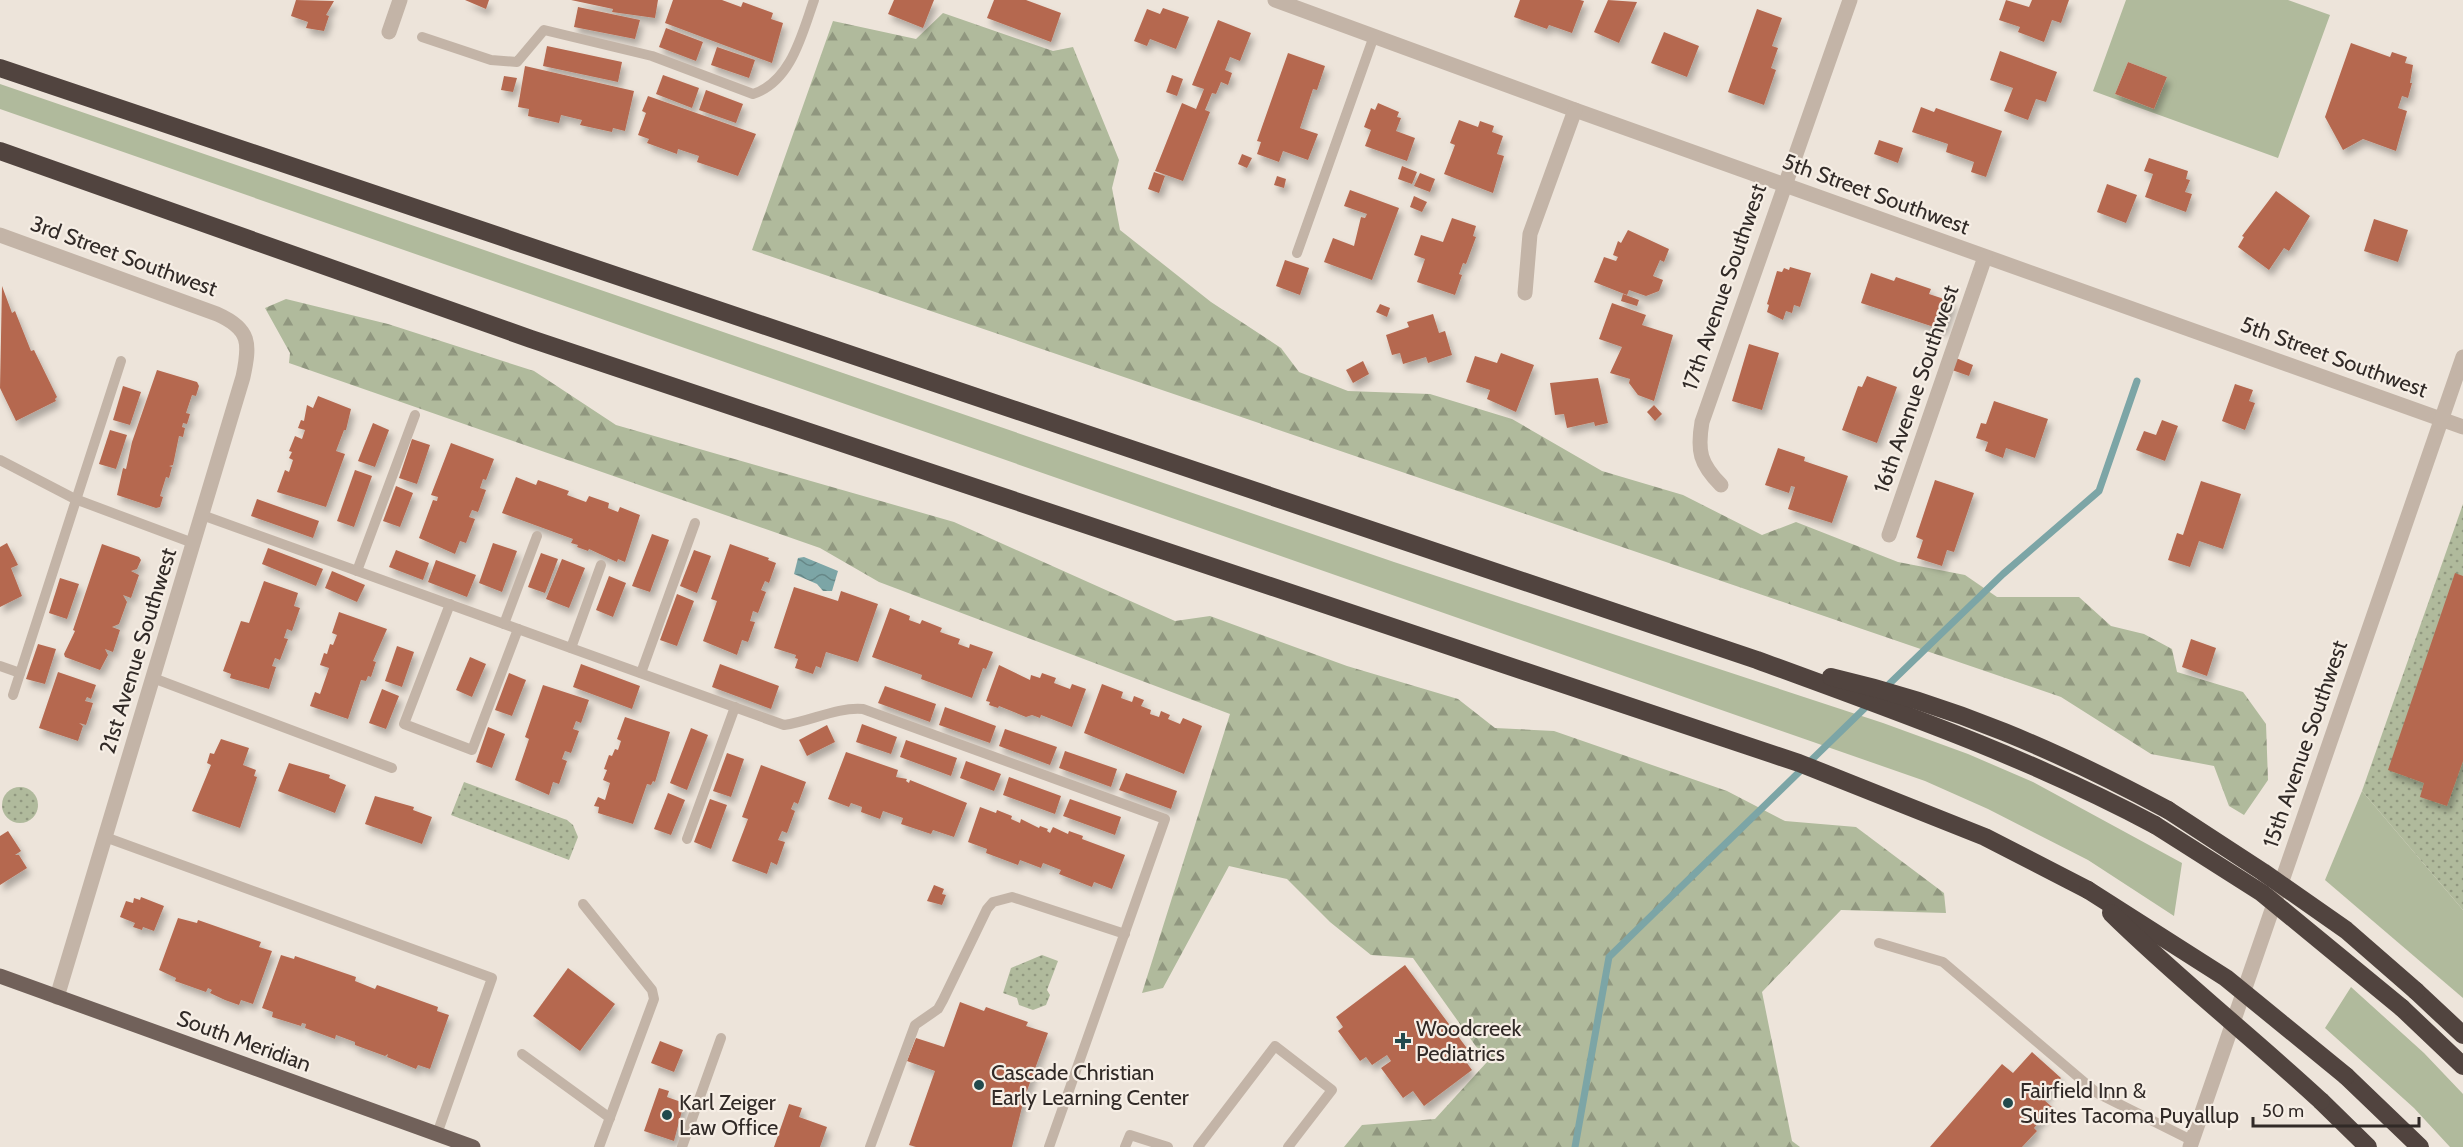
<svg xmlns="http://www.w3.org/2000/svg" width="2463" height="1147" viewBox="0 0 2463 1147" font-family="Cabin,sans-serif">
<defs>
<pattern id="forest-firs" width="22" height="20" patternUnits="userSpaceOnUse" patternTransform="scale(1.5)"><rect width="22" height="20" fill="#b0ba9c"/><path d="M5 1l3.5 6h-7zM16 11l3.5 6h-7z" fill="#90977f"/></pattern>
<pattern id="park-dots" width="8" height="8" patternUnits="userSpaceOnUse" patternTransform="scale(1.5)"><rect width="8" height="8" fill="#b0ba9c"/><path d="M2 2h.1M6 6h.1" fill="none" stroke="#90977f" stroke-width="1.8" stroke-linecap="round"/></pattern>
<pattern id="water-waves" width="16" height="10" patternUnits="userSpaceOnUse" patternTransform="scale(1.5)"><rect width="16" height="10" fill="#7ca5a6"/><path d="M0 5q4-4 8 0t8 0" fill="none" stroke="#668787"/></pattern>
<filter id="shadow"><feDropShadow dx="3.5" dy="6" stdDeviation="3" flood-color="#0004"/></filter>
</defs>
<rect width="100%" height="100%" fill="#ede4da"/>
<!-- green -->
<g fill="#b0ba9c" fill-rule="evenodd">
<path d="M 2126,0 L 2288,0 L 2330,15 L 2278,158 L 2093,91 ZM 2128,62 L 2167,77 L 2154,109 L 2115,94 Z"/>
<polygon points="0,84 1394,562 1883,723 1968,754 2033,782 2182,863 2174,916 2088,860 1988,809 1925,781 0,109"/>
<polygon points="2362,791 2463,910 2463,998 2325,880"/>
<polygon points="2351,987 2424,1053 2463,1094 2463,1147 2450,1147 2414,1108 2325,1028"/>
</g>
<!-- forest -->
<g fill="url(#forest-firs)">
<polygon points="943,13 1053,51 1073,47 1119,160 1112,188 1120,230 1211,302 1281,348 1299,372 1348,391 1430,394 1512,419 1602,471 1683,495 1762,535 1796,522 1898,562 1965,575 1997,597 2079,597 2111,626 2144,634 2172,649 2177,672 2243,692 2266,724 2268,780 2244,815 2229,806 2214,766 2151,754 2061,697 752,250 833,21 916,39"/>
<polygon points="286,299 388,324 534,371 616,425 954,522 1175,621 1210,616 1347,666 1458,699 1495,728 1554,731 1727,791 1785,821 1856,827 1944,893 1946,913 1841,910 1762,992 1792,1141 1800,1147 1344,1147 1362,1125 1435,1119 1487,1062 1413,958 1371,955 1330,922 1287,879 1229,866 1163,988 1142,993 1230,714 879,582 820,548 289,363 290,353 265,308"/>
</g>
<!-- park -->
<g fill="url(#park-dots)">
<polygon points="2463,504 2463,910 2362,791"/>
<polygon points="464,782 567,820 573,825 578,837 569,860 451,815"/>
<circle cx="20" cy="805" r="18"/>
<polygon points="1042,955 1058,961 1047,990 1050,995 1046,1005 1033,1010 1019,1005 1017,998 1003,993 1011,968"/>
</g>
<!-- water -->
<polygon fill="url(#water-waves)" points="804,557 838,571 832,591 823,591 817,584 794,574 798,558"/>
<g fill="none" stroke-linecap="round" stroke-linejoin="round">
<!-- stream -->
<g stroke="#7ca5a6" stroke-width="7">
<polyline points="1885,688 2003,574 2099,491 2137,381"/>
<polyline points="1575,1147 1609,957 1869,704"/>
</g>
</g>
<!-- building -->
<g fill="#b5684f" filter="url(#shadow)">
<polygon points="296,0 334,1 326,15 329,16 324,31 306,28 308,22 291,16"/>
<polygon points="465,0 489,0 486,9"/>
<polygon points="571,0 658,0 655,18 612,12 613,9"/>
<polygon points="673,0 722,0 741,7 743,2 773,13 771,19 783,23 772,63 665,23"/>
<polygon points="894,0 934,0 923,28 888,14"/>
<polygon points="994,0 1026,0 1061,13 1051,42 987,18"/>
<polygon points="1520,0 1580,0 1584,1 1572,33 1549,25 1547,29 1514,17"/>
<polygon points="1608,0 1637,2 1619,43 1594,32"/>
<polygon points="2006,0 2029,7 2032,0 2069,0 2061,23 2052,20 2044,42 2018,32 2020,27 1999,20"/>
<polygon points="578,7 640,20 635,39 574,27"/>
<polygon points="1163,8 1189,17 1176,49 1150,39 1147,46 1134,41 1147,9 1160,14"/>
<polygon points="1757,9 1782,18 1772,46 1778,48 1771,68 1776,70 1764,105 1728,92"/>
<polygon points="1218,20 1251,33 1240,61 1230,57 1225,70 1232,73 1228,85 1221,82 1216,94 1212,93 1205,110 1210,112 1183,181 1155,171 1182,103 1196,109 1204,89 1192,85"/>
<polygon points="666,28 703,42 696,61 659,47"/>
<polygon points="1664,32 1699,46 1687,77 1651,63"/>
<polygon points="2351,43 2390,57 2392,52 2407,57 2405,63 2413,65 2410,83 2412,83 2408,98 2402,96 2398,108 2407,111 2396,151 2363,139 2343,150 2325,117"/>
<polygon points="547,46 622,62 618,82 543,66"/>
<polygon points="717,47 755,60 749,78 711,65"/>
<polygon points="2000,51 2057,72 2046,102 2036,99 2028,120 2004,111 2013,88 1990,80"/>
<polygon points="1288,53 1325,66 1317,90 1313,89 1300,128 1318,134 1308,160 1283,151 1279,162 1257,154 1261,142 1257,141"/>
<polygon points="2128,62 2167,77 2154,109 2115,94"/>
<polygon points="525,66 634,91 625,131 613,128 612,132 580,125 582,120 561,115 559,123 528,116 529,109 518,107"/>
<polygon points="663,75 699,88 692,108 656,94"/>
<polygon points="1172,75 1183,79 1177,96 1166,92"/>
<polygon points="504,76 517,78 513,92 501,90"/>
<polygon points="706,90 743,104 736,123 699,110"/>
<polygon points="648,96 756,134 738,176 697,162 699,156 678,149 677,154 647,143 649,139 638,135 646,113 642,111"/>
<polygon points="1378,103 1399,112 1397,117 1401,118 1396,131 1415,138 1407,161 1365,146 1371,130 1364,127 1371,108 1375,110"/>
<polygon points="1921,107 1934,112 1936,108 2002,131 1986,177 1971,172 1974,162 1946,152 1948,144 1912,132"/>
<polygon points="1459,120 1478,127 1480,121 1494,126 1492,132 1503,136 1497,154 1504,156 1493,193 1444,174 1455,145 1450,143"/>
<polygon points="1879,140 1903,148 1898,163 1874,154"/>
<polygon points="1242,154 1252,158 1247,168 1238,164"/>
<polygon points="2149,158 2188,171 2186,179 2190,180 2185,192 2192,194 2186,212 2145,197 2153,174 2144,171"/>
<polygon points="1402,166 1417,172 1412,184 1398,179"/>
<polygon points="1154,172 1165,176 1159,193 1148,189"/>
<polygon points="1420,173 1435,179 1430,192 1414,186"/>
<polygon points="1277,176 1286,179 1284,188 1274,185"/>
<polygon points="2107,184 2137,195 2126,223 2097,212"/>
<polygon points="1350,190 1399,208 1372,280 1324,262 1333,238 1354,246 1361,217 1365,218 1367,214 1344,206"/>
<polygon points="2276,191 2310,216 2289,251 2284,248 2269,270 2238,247 2244,237 2242,236"/>
<polygon points="1414,196 1427,202 1422,212 1410,207"/>
<polygon points="1452,218 1476,226 1473,236 1476,237 1466,264 1463,263 1459,274 1462,275 1455,295 1417,282 1425,259 1414,255 1421,235 1443,242"/>
<polygon points="2374,219 2408,230 2398,262 2364,251"/>
<polygon points="1628,230 1669,249 1664,262 1660,260 1653,276 1663,280 1659,291 1646,296 1629,290 1627,295 1594,282 1604,257 1616,261 1618,257 1613,255 1618,241 1621,243"/>
<polygon points="1285,260 1309,268 1300,295 1276,286"/>
<polygon points="1790,267 1811,273 1800,307 1794,305 1792,313 1786,311 1783,320 1767,312 1769,305 1767,304 1777,271 1782,272 1784,268 1789,270"/>
<polygon points="1871,273 1894,281 1896,277 1931,289 1929,294 1953,302 1943,330 1861,303"/>
<polygon points="2,286 12,313 15,311 31,351 34,350 57,397 55,399 56,401 16,421 0,388"/>
<polygon points="1623,294 1639,300 1637,306 1621,301"/>
<polygon points="1612,303 1646,315 1642,325 1673,335 1654,401 1638,395 1629,383 1630,379 1610,373 1622,347 1599,339"/>
<polygon points="1380,304 1390,308 1387,317 1376,312"/>
<polygon points="1433,314 1439,333 1445,331 1452,355 1428,363 1426,357 1403,364 1400,353 1392,355 1386,335 1409,327 1407,322"/>
<polygon points="1749,344 1779,353 1762,410 1732,401"/>
<polygon points="1501,353 1534,365 1516,412 1487,399 1490,390 1466,382 1475,356 1497,363"/>
<polygon points="1956,358 1973,365 1969,376 1952,370"/>
<polygon points="1363,361 1369,374 1353,383 1346,370"/>
<polygon points="157,370 197,382 199,386 196,396 192,395 186,413 190,414 187,424 183,423 182,427 185,428 183,437 179,436 173,465 169,466 172,467 169,478 166,477 160,496 163,497 160,507 156,508 117,495 123,468 126,469 132,442"/>
<polygon points="1867,376 1897,387 1877,443 1842,430 1858,386 1862,387"/>
<polygon points="1598,378 1608,423 1595,426 1594,422 1567,428 1564,414 1555,415 1550,383"/>
<polygon points="2235,384 2253,390 2249,401 2255,403 2245,430 2222,421"/>
<polygon points="123,386 141,392 130,425 113,420"/>
<polygon points="318,396 351,409 346,430 344,430 336,451 345,454 326,507 277,492 285,470 289,472 293,460 289,458 292,452 289,451 295,436 302,439 305,430 298,428 301,420 304,421 307,405 313,408"/>
<polygon points="1994,401 2048,419 2035,458 2006,448 2003,458 1985,451 1988,442 1976,438 1981,423 1986,424"/>
<polygon points="1654,405 1662,414 1655,421 1647,412"/>
<polygon points="2162,420 2178,426 2165,461 2136,450 2144,431 2156,435"/>
<polygon points="373,423 389,430 375,467 358,461"/>
<polygon points="110,430 127,435 116,469 99,464"/>
<polygon points="412,439 430,445 417,484 399,478"/>
<polygon points="451,443 494,459 486,480 483,479 480,488 486,490 478,512 472,510 469,517 475,519 466,543 460,541 455,554 419,538 433,500 437,501 438,497 431,495"/>
<polygon points="1778,448 1805,457 1804,461 1848,476 1832,523 1788,509 1795,487 1791,486 1789,493 1765,485"/>
<polygon points="355,470 372,476 354,527 337,521"/>
<polygon points="516,477 536,485 538,480 569,491 567,495 586,502 589,496 609,503 608,508 618,512 620,507 640,515 625,562 618,559 617,562 589,549 588,551 577,547 578,545 571,543 573,539 502,513"/>
<polygon points="1935,480 1974,493 1954,552 1947,550 1942,566 1917,558 1923,540 1916,537"/>
<polygon points="2201,481 2241,494 2223,549 2199,541 2190,567 2168,560 2177,533 2183,535"/>
<polygon points="396,486 413,493 400,527 383,521"/>
<polygon points="257,499 319,521 313,538 251,516"/>
<polygon points="652,534 669,540 650,592 632,586"/>
<polygon points="7,543 18,565 11,568 22,596 0,607 0,547"/>
<polygon points="493,543 517,551 502,592 479,583"/>
<polygon points="102,544 139,557 141,560 137,569 131,571 139,575 131,598 123,595 127,602 119,624 112,627 120,630 113,652 105,649 108,655 100,670 65,657 64,654 75,631 73,630"/>
<polygon points="730,544 769,558 768,560 776,563 769,583 765,581 761,590 766,592 758,613 753,611 750,621 755,622 748,642 742,640 737,655 703,641 717,601 711,599"/>
<polygon points="268,548 323,569 316,586 262,564"/>
<polygon points="396,550 429,563 423,580 389,567"/>
<polygon points="694,550 711,556 697,593 680,586"/>
<polygon points="541,553 558,559 545,593 528,587"/>
<polygon points="562,559 585,568 569,608 546,599"/>
<polygon points="436,560 476,575 467,597 428,582"/>
<polygon points="332,571 365,585 357,602 325,588"/>
<polygon points="2455,573 2463,576 2463,761 2447,806 2420,797 2424,783 2388,770"/>
<polygon points="609,576 626,583 613,617 596,610"/>
<polygon points="60,578 79,584 67,619 49,613"/>
<polygon points="264,581 298,593 294,606 300,608 292,631 287,629 284,638 288,639 280,660 275,658 272,666 276,667 269,689 230,678 231,674 223,671 241,621 249,623"/>
<polygon points="794,587 838,601 841,591 878,604 858,662 826,652 821,668 816,666 813,674 795,668 798,659 795,658 796,655 774,648"/>
<polygon points="677,594 694,601 677,646 660,640"/>
<polygon points="890,608 910,616 909,620 920,624 922,620 942,628 940,632 960,639 958,644 969,648 970,644 993,652 986,669 983,668 972,698 921,679 922,675 872,657"/>
<polygon points="339,612 387,629 373,661 376,662 371,677 368,676 366,681 361,680 348,719 310,706 315,692 320,694 329,668 320,665 324,653 327,654 330,644 333,645 337,635 332,633"/>
<polygon points="2191,639 2216,648 2207,676 2182,667"/>
<polygon points="38,644 56,649 45,684 26,679"/>
<polygon points="397,646 414,652 402,687 385,681"/>
<polygon points="470,657 486,664 472,697 456,690"/>
<polygon points="581,664 640,686 632,709 573,687"/>
<polygon points="720,664 779,686 771,709 712,687"/>
<polygon points="999,665 1030,680 1031,675 1040,678 1042,673 1056,678 1054,683 1070,689 1072,684 1086,689 1072,727 1041,715 1040,718 1032,715 1026,717 999,706 998,708 989,705 990,702 986,701"/>
<polygon points="58,672 96,685 91,699 87,697 85,701 93,703 86,725 79,723 83,726 78,741 39,728"/>
<polygon points="509,673 526,680 512,716 495,710"/>
<polygon points="1102,684 1123,692 1121,698 1132,702 1134,696 1144,700 1141,706 1151,710 1150,714 1159,717 1161,711 1170,715 1168,719 1180,724 1183,718 1202,726 1184,774 1084,733"/>
<polygon points="543,685 589,700 581,723 576,721 573,729 579,731 571,753 565,751 562,759 567,761 559,784 553,782 549,795 515,780 529,739 525,737"/>
<polygon points="885,686 936,704 930,722 878,703"/>
<polygon points="382,689 399,696 386,729 369,723"/>
<polygon points="945,707 996,726 990,743 939,725"/>
<polygon points="625,717 670,732 655,782 653,781 651,785 647,784 633,824 598,813 599,807 594,806 598,797 605,800 610,783 603,780 607,770 604,769 609,755 612,756 615,749 618,750 621,741 617,739"/>
<polygon points="862,724 897,737 891,754 856,742"/>
<polygon points="827,725 835,742 807,756 799,740"/>
<polygon points="488,727 505,734 492,768 476,762"/>
<polygon points="691,728 708,735 687,790 670,783"/>
<polygon points="1005,729 1057,747 1050,765 999,746"/>
<polygon points="221,739 249,748 243,765 256,770 254,776 257,777 240,828 192,811 211,765 207,763 210,753 214,754"/>
<polygon points="906,740 957,758 951,776 900,757"/>
<polygon points="1065,751 1117,769 1111,787 1059,768"/>
<polygon points="846,752 898,770 896,777 907,779 906,781 909,783 910,780 967,803 954,837 933,830 931,834 901,824 903,818 883,811 880,819 861,812 862,807 851,803 849,807 828,799"/>
<polygon points="727,753 744,759 731,797 713,791"/>
<polygon points="966,761 1001,774 994,791 960,778"/>
<polygon points="289,763 330,775 329,778 346,785 335,813 278,791"/>
<polygon points="761,765 806,782 798,804 794,802 791,809 795,811 787,833 782,831 778,840 785,842 777,865 771,862 767,874 732,861 748,819 742,817"/>
<polygon points="1126,773 1177,791 1171,809 1119,790"/>
<polygon points="1009,777 1061,796 1055,814 1003,795"/>
<polygon points="668,793 685,800 671,835 654,829"/>
<polygon points="375,796 414,807 413,810 432,817 422,844 365,824"/>
<polygon points="710,799 727,805 711,849 694,842"/>
<polygon points="1070,799 1121,817 1115,835 1063,816"/>
<polygon points="980,807 996,813 997,810 1012,816 1011,819 1020,823 1021,819 1039,828 1040,826 1048,829 1047,831 1050,833 1053,827 1068,834 1069,831 1083,836 1082,839 1125,855 1112,889 1094,882 1092,887 1059,874 1061,870 1043,863 1041,868 1020,860 1018,865 986,853 987,849 968,842"/>
<polygon points="8,831 21,851 15,855 19,855 27,868 0,885 0,836"/>
<polygon points="934,885 944,889 942,894 946,895 942,905 927,901"/>
<polygon points="141,897 164,906 154,931 143,927 142,930 133,927 135,923 120,917 126,901 133,903 134,898 140,900"/>
<polygon points="178,918 197,923 198,920 261,942 259,947 272,951 253,1004 241,1000 239,1005 225,1000 210,993 212,990 208,988 206,992 175,981 176,978 159,970"/>
<polygon points="281,955 294,959 295,956 356,977 355,981 375,989 377,985 438,1007 437,1011 449,1015 430,1069 418,1065 416,1069 387,1057 388,1054 385,1056 355,1045 355,1042 336,1035 335,1039 305,1028 306,1024 302,1023 301,1026 272,1017 273,1012 262,1008"/>
<polygon points="1405,965 1469,1051 1462,1056 1472,1070 1424,1106 1413,1091 1403,1098 1381,1068 1391,1061 1387,1055 1372,1065 1366,1057 1360,1061 1338,1031 1343,1027 1336,1017"/>
<polygon points="568,968 615,1004 580,1051 533,1016"/>
<polygon points="960,1002 984,1011 986,1007 1028,1022 1026,1026 1048,1033 1024,1099 1012,1147 916,1147 909,1145 935,1071 907,1061 916,1038 944,1047"/>
<polygon points="660,1041 683,1050 674,1072 651,1063"/>
<polygon points="2032,1052 2061,1078 2043,1099 2052,1107 2034,1128 2037,1131 2022,1147 1930,1147 2002,1064 2013,1073"/>
<polygon points="659,1088 669,1091 667,1097 684,1103 674,1141 644,1131"/>
<polygon points="789,1104 802,1108 799,1117 827,1127 820,1147 774,1147"/>
</g>
<g fill="none" stroke-linecap="round" stroke-linejoin="round">
<!-- service -->
<g stroke="#c3b4a7" stroke-width="10">
<path d="M 422,37 L 491,60 L 517,62 L 544,30 L 652,56 L 753,94 C 791,82 802,34 814,0"/>
<polyline points="1297,253 1374,36"/>
<polyline points="0,460 75,499 193,543"/>
<path d="M 202,515 L 784,725 C 812,721 836,707 863,709 L 1165,819 L 1049,1147"/>
<polyline points="357,571 415,415"/>
<polyline points="450,604 404,724 472,750 518,629"/>
<polyline points="504,624 537,536"/>
<polyline points="571,648 601,565"/>
<polyline points="0,666 20,673"/>
<polyline points="641,673 695,523"/>
<polyline points="153,678 392,768"/>
<polyline points="13,695 121,361"/>
<polyline points="105,837 492,978 437,1134"/>
<polyline points="687,839 735,707"/>
<polyline points="583,904 652,990 654,999 599,1147"/>
<polyline points="1879,943 1943,962 2097,1093 2193,1141"/>
<polyline points="522,1054 610,1118"/>
<polyline points="682,1147 721,1038"/>
<polyline points="870,1147 915,1025 938,1009 943,1000 987,909 993,902 1012,897 1125,934"/>
<polyline points="1125,1147 1130,1135 1168,1147"/>
<polyline points="1198,1147 1275,1046 1332,1090 1288,1147"/>
</g>
<!-- minor -->
<g stroke="#c3b4a7" stroke-width="15">
<polyline points="1275,0 1575,110 2463,427"/>
<polyline points="389,32 400,0"/>
<path d="M 0,235 L 217,314 C 251,329 250,344 243,377 L 57,997"/>
<polyline points="1525,293 1530,234 1575,110"/>
<path d="M 1721,485 C 1700,464 1697,451 1702,422 L 1850,0"/>
<polyline points="1889,535 1985,257"/>
</g>
<!-- tertiary -->
<polyline stroke="#c3b4a7" stroke-width="15" points="2190,1147 2463,357"/>
<!-- primary -->
<polyline stroke="#71615a" stroke-width="15" points="0,976 473,1147"/>
<!-- motorway -->
<g stroke="#51443f" stroke-width="18">
<path d="M 0,68 L 1757,660 C 1893,710 2028,757 2155,825"/>
<polyline points="0,151 531,339 1799,763 1985,837 2088,890"/>
<path d="M 1831,677 C 1953,705 2058,751 2168,810"/>
<polyline points="2416,991 2463,1035"/>
<polyline points="2402,1008 2463,1066"/>
<polyline points="2346,1076 2420,1147"/>
<polyline points="2321,1101 2368,1147"/>
</g>
<!-- motorway-bridge -->
<g stroke="#51443f" stroke-width="18">
<polyline points="2168,810 2263,872 2346,930 2416,991"/>
<polyline points="2155,825 2262,893 2402,1008"/>
<polyline points="2088,890 2226,978 2346,1076"/>
<path d="M 2111,913 C 2178,979 2252,1037 2321,1101"/>
</g>
</g>
<!-- markers -->
<g fill="#224a4d" stroke="#f6eee5" stroke-width="2">
<path d="M1400 1032h6v6h6v6h-6v6h-6v-6h-6v-6h6z"/>
<circle cx="979" cy="1085" r="6"/>
<circle cx="2008" cy="1103" r="6"/>
<circle cx="667" cy="1115" r="6"/>
</g>
<g text-anchor="middle" dominant-baseline="central" stroke-width="4.5" stroke-linejoin="round" paint-order="stroke">
<!-- street labels -->
<g font-size="22" fill="#312a27" stroke="#f6eee5">
<text transform="translate(1876 194) rotate(20)">5th Street Southwest</text>
<text transform="translate(124 256) rotate(20)">3rd Street Southwest</text>
<text transform="translate(1724 287) rotate(-71)">17th Avenue Southwest</text>
<text transform="translate(2334 357) rotate(20)">5th Street Southwest</text>
<text transform="translate(1916 389) rotate(-71)">16th Avenue Southwest</text>
<text transform="translate(138 651) rotate(-73)">21st Avenue Southwest</text>
<text transform="translate(2305 744) rotate(-71)">15th Avenue Southwest</text>
<text transform="translate(244 1041) rotate(20)">South Meridian</text>
</g>
<!-- poi labels -->
<g font-size="22" fill="#312a27" stroke="#f6eee5" text-anchor="start">
<text x="1416" y="1028">Woodcreek<tspan x="1416" dy="25">Pediatrics</tspan></text>
<text x="991" y="1072">Cascade Christian<tspan x="991" dy="25">Early Learning Center</tspan></text>
<text x="2020" y="1090">Fairfield Inn &amp;<tspan x="2020" dy="25">Suites Tacoma Puyallup</tspan></text>
<text x="679" y="1102">Karl Zeiger<tspan x="679" dy="25">Law Office</tspan></text>
</g>
</g>
<!-- scale -->
<path d="M2253 1117v9h166v-9" fill="none" stroke="#312a27" stroke-width="3"/>
<text x="2262" y="1117" font-size="18" fill="#312a27" stroke="#f6eee5" stroke-width="4.5" paint-order="stroke">50 m</text>
</svg>
